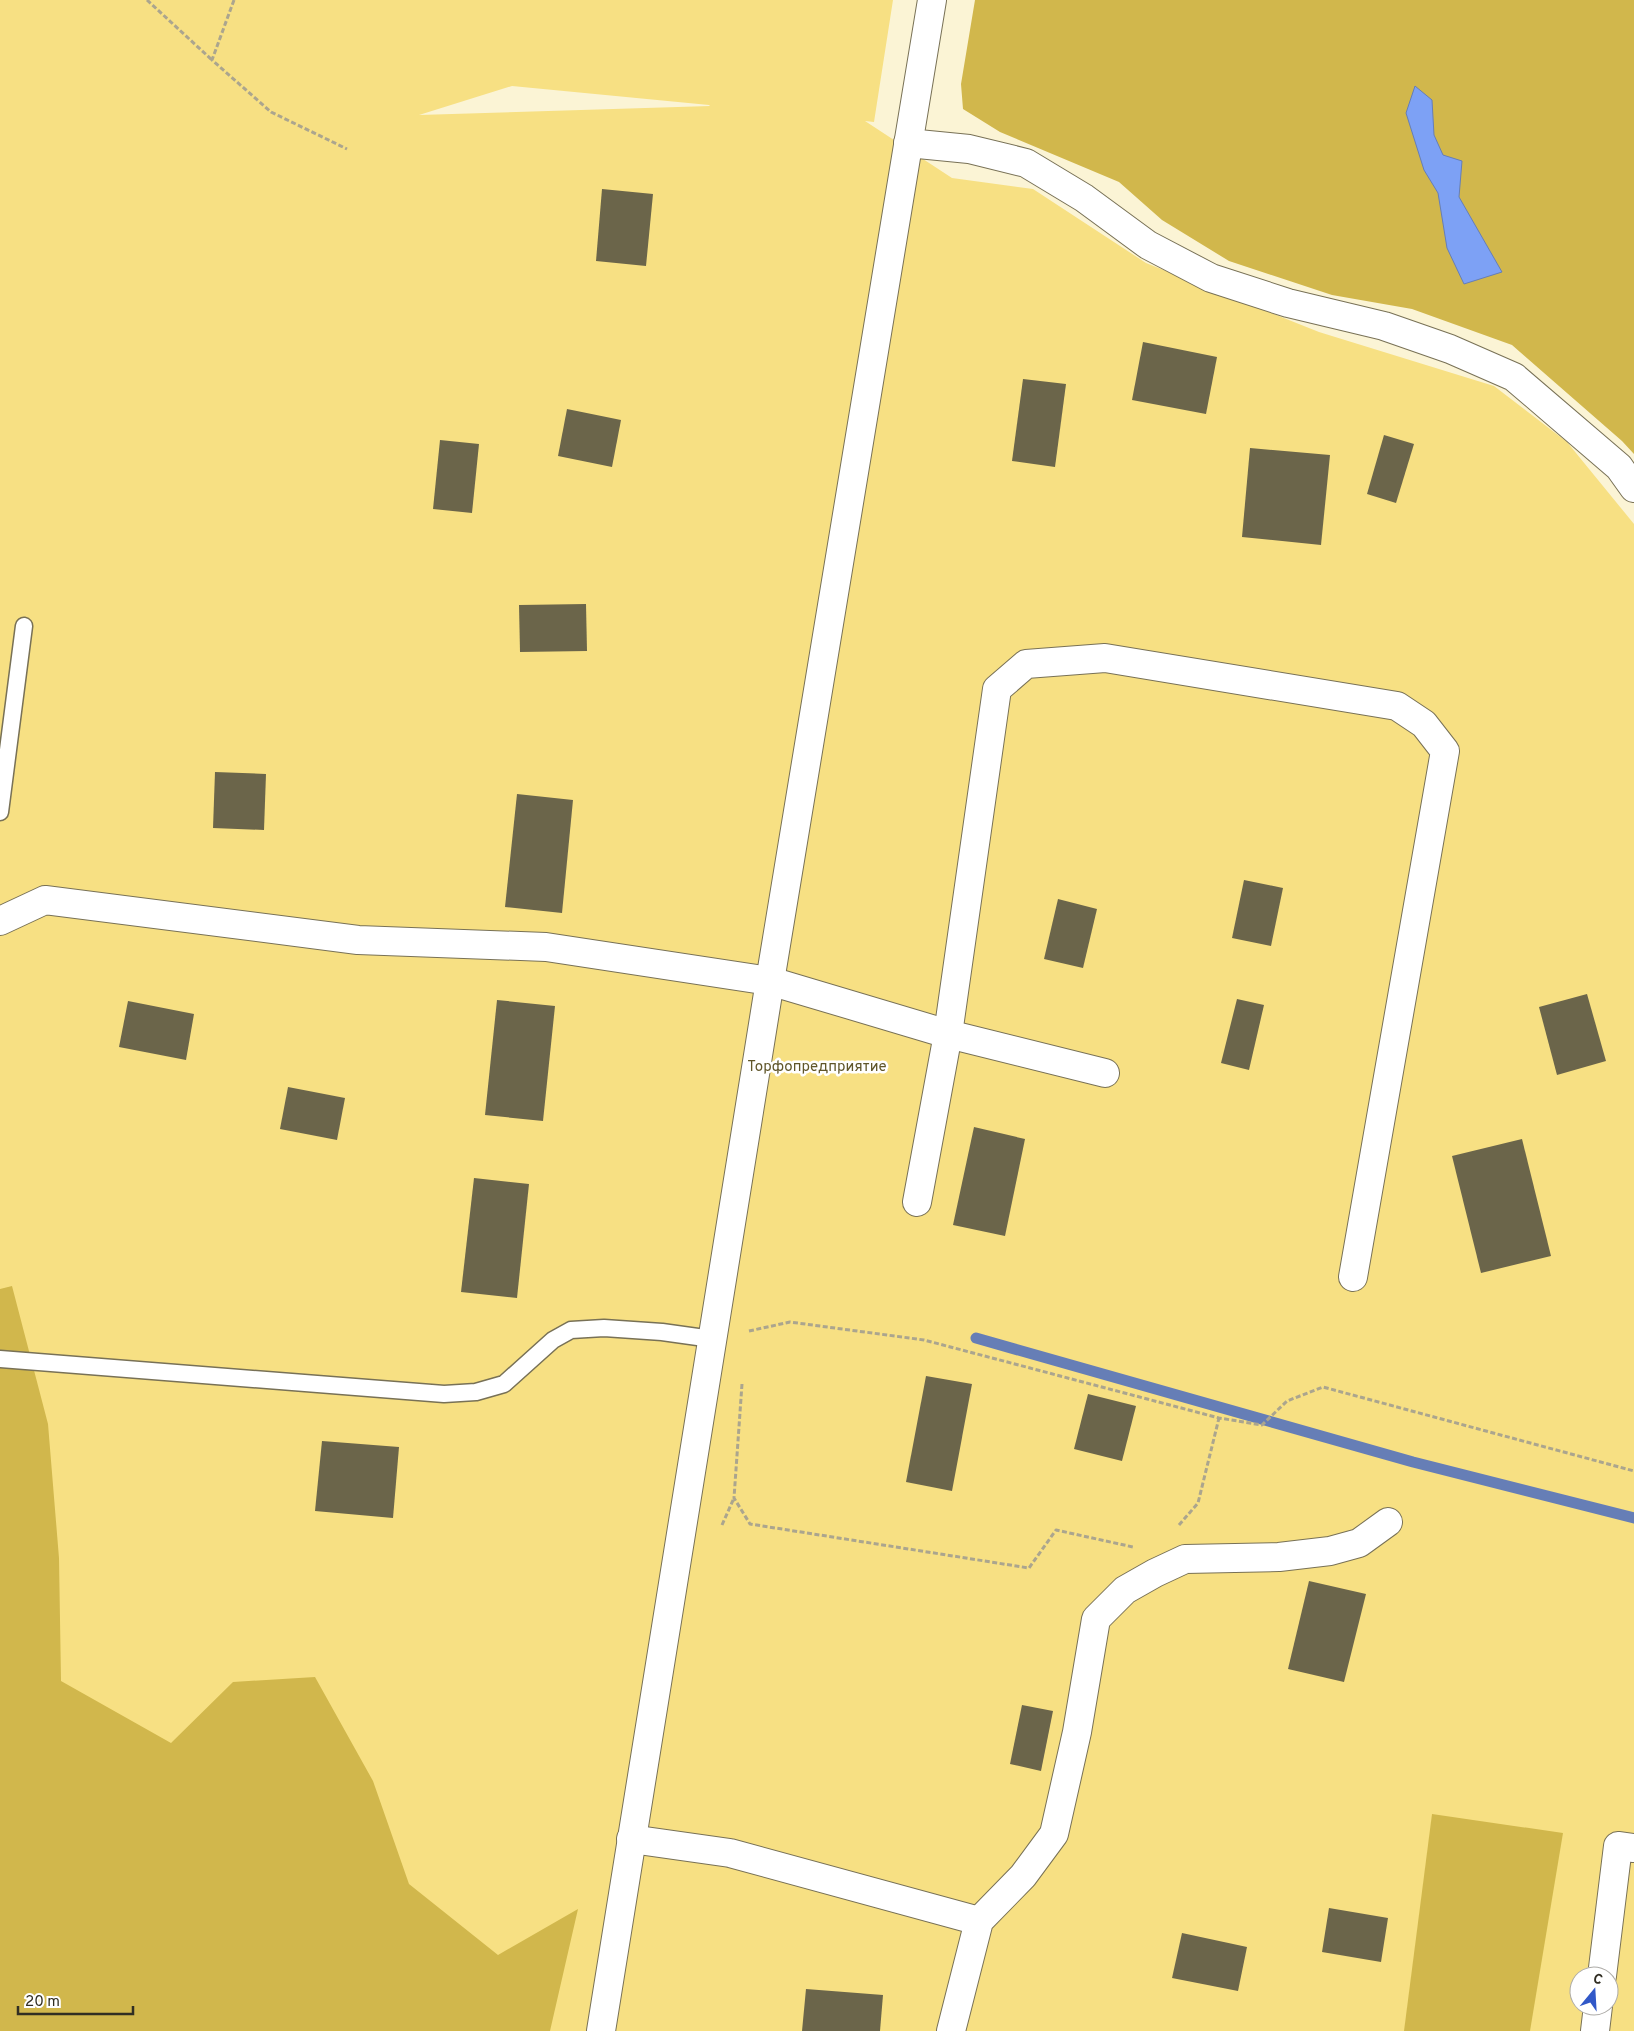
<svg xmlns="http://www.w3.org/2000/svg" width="1634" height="2031" viewBox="0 0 1634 2031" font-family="Overpass,sans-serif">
<rect width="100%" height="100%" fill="#fbf4d5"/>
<!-- green -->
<path fill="#f7e083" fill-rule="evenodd" d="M 0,0 L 893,0 L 874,122 L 865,121 L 952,178 L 1033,189 L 1146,263 L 1319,332 L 1494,386 L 1567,442 L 1634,524 L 1634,2031 L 0,2031 ZM 512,86 L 709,105 L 710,106 L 419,115 ZM 1579,1976 L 1609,1976 L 1609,2006 L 1579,2006 Z"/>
<!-- forest -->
<g fill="#d1b74c">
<polygon points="975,0 1634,0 1634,454 1622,441 1512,345 1412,309 1332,295 1229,261 1162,220 1119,182 1000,132 963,109 961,84"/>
<polygon points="12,1286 48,1424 59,1558 61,1681 171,1743 233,1682 315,1677 373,1781 409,1884 498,1955 578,1909 550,2031 0,2031 0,1289"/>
<polygon points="1432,1814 1563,1833 1530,2031 1404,2031"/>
</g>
<!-- water -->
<polygon fill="#7da1f5" stroke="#667eb6" points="1415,86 1432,100 1434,135 1443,155 1462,161 1459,197 1502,272 1464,284 1447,248 1438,193 1424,170 1406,113"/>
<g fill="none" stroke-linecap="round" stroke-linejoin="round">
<!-- stream -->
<polyline stroke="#667eb6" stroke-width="11" points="976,1338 1413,1462 1634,1518"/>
</g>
<!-- building -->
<g fill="#6b654a">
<polygon points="602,189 653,194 646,266 596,261"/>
<polygon points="1143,342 1217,357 1206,414 1132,400"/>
<polygon points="1023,379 1066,384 1055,467 1012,461"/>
<polygon points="567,409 621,420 612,467 558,456"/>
<polygon points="1384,435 1414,444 1396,503 1367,494"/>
<polygon points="440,440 479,444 472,513 433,509"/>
<polygon points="1250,448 1330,455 1321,545 1242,537"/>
<polygon points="586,604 587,651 520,652 519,605"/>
<polygon points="215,772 266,774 264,830 213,828"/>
<polygon points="517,794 573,800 562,913 505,907"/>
<polygon points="1244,880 1283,888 1271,946 1232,938"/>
<polygon points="1058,899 1097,909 1083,968 1044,959"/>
<polygon points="1587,994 1606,1061 1557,1075 1539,1007"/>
<polygon points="1237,999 1264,1005 1249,1070 1221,1063"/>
<polygon points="497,1000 555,1006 543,1121 485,1115"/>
<polygon points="128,1001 194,1014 186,1060 119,1047"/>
<polygon points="288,1087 345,1098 337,1140 280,1129"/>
<polygon points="974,1127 1025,1139 1005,1236 953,1225"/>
<polygon points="1522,1139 1551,1256 1481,1273 1452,1156"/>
<polygon points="474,1178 529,1184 517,1298 461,1292"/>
<polygon points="926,1376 972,1384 952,1491 906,1482"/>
<polygon points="1088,1394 1136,1406 1122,1461 1074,1449"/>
<polygon points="322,1441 399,1447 393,1518 315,1511"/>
<polygon points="1309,1581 1366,1594 1344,1682 1288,1669"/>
<polygon points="1022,1705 1053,1711 1041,1771 1010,1764"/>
<polygon points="1329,1908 1388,1918 1381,1962 1322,1952"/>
<polygon points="1182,1933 1247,1947 1238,1991 1172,1978"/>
<polygon points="806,1989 883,1995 880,2031 802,2031"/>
</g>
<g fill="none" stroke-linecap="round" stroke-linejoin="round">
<!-- lane casing -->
<g stroke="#787156" stroke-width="19">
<g id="lane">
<polyline points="0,812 24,626"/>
<polyline points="0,1359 444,1394 476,1392 504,1384 553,1340 571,1330 604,1328 662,1332 712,1339"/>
</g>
</g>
<!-- street casing -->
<g stroke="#787156" stroke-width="30">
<g id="street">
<polyline points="908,143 969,149 1026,163 1084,198 1148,245 1211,278 1288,303 1384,326 1450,349 1514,377 1619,467 1634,488"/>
<polyline points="0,921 45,900 358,940 546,947 770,981 948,1034 1105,1073"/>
<polyline points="917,1202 948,1034 997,689 1026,664 1105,658 1397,706 1424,724 1445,751 1353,1277"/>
<polyline points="631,1839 730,1853 979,1921"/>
<polyline points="1602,1976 1618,1846 1634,1848"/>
<polyline points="951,2031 979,1921 1023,1876 1054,1834 1077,1732 1096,1619 1125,1590 1155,1573 1185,1559 1279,1557 1330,1551 1359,1543 1388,1522"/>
<polyline points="1595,2031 1598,2006"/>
</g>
</g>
<!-- secondary casing -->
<g stroke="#787156" stroke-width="30">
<polyline id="secondary" points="601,2031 770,981 932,0"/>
</g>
<!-- path -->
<g stroke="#aba58e" stroke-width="3" stroke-dasharray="5 2.5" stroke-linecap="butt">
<polyline points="147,0 212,60"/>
<polyline points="234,0 212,60 271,112 347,149"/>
<polyline points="749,1331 790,1322 924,1340 1219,1418 1262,1425 1287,1401 1323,1387 1634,1471"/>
<polyline points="742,1384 734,1498 750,1524 1029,1568 1056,1530 1133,1547"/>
<polyline points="722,1525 734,1498"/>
<polyline points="1179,1525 1198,1503 1219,1418"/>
</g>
<!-- lane -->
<use href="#lane" stroke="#fff" stroke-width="16"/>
<!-- street -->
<use href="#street" stroke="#fff" stroke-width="28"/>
<!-- secondary -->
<use href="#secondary" stroke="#fff" stroke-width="28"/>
</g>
<g text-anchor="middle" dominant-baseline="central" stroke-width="5" stroke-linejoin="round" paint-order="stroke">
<!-- park labels -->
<g font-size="15" fill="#60562a" stroke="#fff">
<text x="817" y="1067">Торфопредприятие</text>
</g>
</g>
<!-- north arrow -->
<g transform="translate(1594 1991) rotate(18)"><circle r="24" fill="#ffffff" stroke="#adaba7"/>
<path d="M0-4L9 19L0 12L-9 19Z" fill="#3158c8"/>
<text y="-8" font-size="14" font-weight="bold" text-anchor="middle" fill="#312e23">С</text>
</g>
<!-- scale -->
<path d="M18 2006v8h115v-8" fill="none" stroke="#312e23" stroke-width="2.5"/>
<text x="25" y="2006" font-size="15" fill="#312e23" stroke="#ffffff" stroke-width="4" paint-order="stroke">20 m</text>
</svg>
